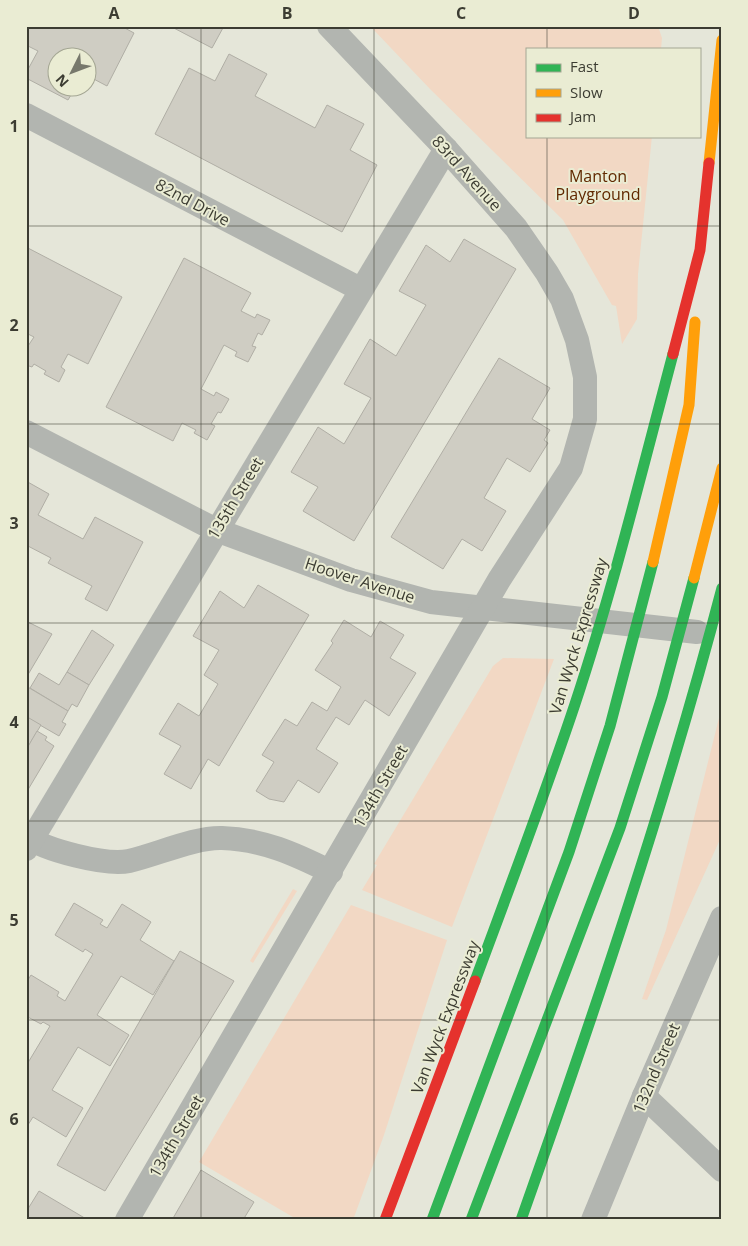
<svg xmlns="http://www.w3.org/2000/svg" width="748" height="1246" viewBox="0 0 748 1246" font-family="'Open Sans',sans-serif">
<rect width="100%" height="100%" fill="#e5e6d9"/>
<!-- green -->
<g fill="#f2d8c4">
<polygon points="370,26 658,26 662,38 661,49 527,49 527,136 652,136 638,274 637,319 622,344 616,306 612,305 563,220 430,89"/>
<polygon points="503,658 554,659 452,927 362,890 377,865 374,864 493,666"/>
<polygon points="722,706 722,835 647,1000 642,999 666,930"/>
<polygon points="293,889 297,891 253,963 250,961"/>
<polygon points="351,905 447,940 384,1135 353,1220 298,1220 199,1162"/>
</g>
<!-- building -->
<g fill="#cfcdc3" stroke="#b0aea5">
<polygon points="26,26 121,26 134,33 107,86 88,76 88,58 58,58 58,88 75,88 68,100 26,78 26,73 38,51 26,45"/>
<polygon points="170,26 224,26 212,48"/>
<polygon points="229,54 267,74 255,96 315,128 327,105 364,124 350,150 377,165 342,232 155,134 189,68 215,81"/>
<polygon points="464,239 516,269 354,541 303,511 318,487 291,472 318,427 344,444 371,398 344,384 370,339 396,356 426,305 399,291 426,245 450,262"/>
<polygon points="26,247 122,297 88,364 68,354 61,367 65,370 59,382 44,374 46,371 34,364 32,367 26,365 26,349 34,337 26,333"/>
<polygon points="184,258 251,293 241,311 255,318 257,314 270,320 262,335 258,333 252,346 256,347 248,362 235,356 237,352 224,345 201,389 214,396 216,392 229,399 221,413 218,412 211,424 215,426 207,440 194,433 196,430 182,423 173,441 106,407"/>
<polygon points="499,358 550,388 532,419 550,430 544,440 548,443 530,472 507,458 484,498 506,511 482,551 462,539 443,569 391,537"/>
<polygon points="26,481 49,494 38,515 83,539 95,517 143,542 107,611 85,599 92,586 48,563 51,558 26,545"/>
<polygon points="258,585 309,615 219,766 208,759 191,789 164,774 181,746 159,734 178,703 199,716 218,684 204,675 219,650 193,636 220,591 244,608"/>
<polygon points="344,620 371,637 380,621 404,635 390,658 416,673 389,716 365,700 349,725 336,717 316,749 338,763 319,793 298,780 284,802 269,799 256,791 274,762 262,755 285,719 297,726 312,702 327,711 341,687 315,670 333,643 331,641"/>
<polygon points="26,621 52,634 26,678"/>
<polygon points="92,630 114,645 89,685 67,672"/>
<polygon points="67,672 89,685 77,707 72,704 68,711 30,688 39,673 59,685"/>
<polygon points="26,686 68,711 62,722 66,724 59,736 26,717"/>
<polygon points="29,718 41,725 26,750 26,722"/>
<polygon points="37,731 47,737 45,740 54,746 26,793 26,750"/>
<polygon points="74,903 103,920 100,924 107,928 122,904 151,922 140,940 174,961 153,995 121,976 97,1015 129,1035 110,1066 78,1047 52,1090 83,1108 66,1137 33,1117 26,1128 26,1066 50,1026 43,1022 41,1024 26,1016 26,983 31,975 59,992 57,996 65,1001 93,954 85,949 83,952 55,935"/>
<polygon points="180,951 234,981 105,1191 57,1165"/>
<polygon points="201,1170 254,1202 243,1220 172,1220"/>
<polygon points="39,1191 88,1220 26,1220 26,1212"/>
</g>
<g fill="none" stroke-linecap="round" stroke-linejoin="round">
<!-- street -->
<g stroke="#b2b5b0" stroke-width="24">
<polyline points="26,115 360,289"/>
<polyline points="26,432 216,530 351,580 431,602 697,632"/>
<path d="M 26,836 C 44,850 107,866 129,861 C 156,855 195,837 222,838 C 262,839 295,854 331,872"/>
<polyline points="26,849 446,149"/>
<polyline points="644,1096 722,1170"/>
<polyline points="127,1220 499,580 571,468 585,419 585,377 577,340 562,299 547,273 516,228 446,149 329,26"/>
<polyline points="593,1220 644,1096 722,918"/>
</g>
<!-- fast -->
<g stroke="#30b455" stroke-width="11">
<path d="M 475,981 C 509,889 544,797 575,704 C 613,589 642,471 673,354"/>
<polyline points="432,1220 569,852 610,726 653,562"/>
<polyline points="471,1220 620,828 662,697 694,578"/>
<path d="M 521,1220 C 595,1011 666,802 722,588"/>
</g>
<!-- slow -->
<g stroke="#ff9f0a" stroke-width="11">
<polyline points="709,163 722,40"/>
<polyline points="653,562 689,405 695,322"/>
<polyline points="694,578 722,468"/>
</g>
<!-- jam -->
<g stroke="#e5322d" stroke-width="11">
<polyline points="673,354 700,250 709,163"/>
<polyline points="385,1220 475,981"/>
</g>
</g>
<!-- grid -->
<path fill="none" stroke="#3c3c32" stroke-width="1" stroke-opacity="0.55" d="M 201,26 L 201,1220M 374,26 L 374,1220M 547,26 L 547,49M 547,136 L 547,1220M 26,226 L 722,226M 26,424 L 722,424M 26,623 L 722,623M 26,821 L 722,821M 26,1020 L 722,1020"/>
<g text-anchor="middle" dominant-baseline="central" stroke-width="4" stroke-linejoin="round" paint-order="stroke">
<!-- street labels -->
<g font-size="16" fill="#3c3c32" stroke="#eaecd3">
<text transform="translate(467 173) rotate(48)">83rd Avenue</text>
<text transform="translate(193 202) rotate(28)">82nd Drive</text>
<text transform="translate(235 498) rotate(-59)">135th Street</text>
<text transform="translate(360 580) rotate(18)">Hoover Avenue</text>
<text transform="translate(578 636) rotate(-73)">Van Wyck Expressway</text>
<text transform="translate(380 786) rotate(-60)">134th Street</text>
<text transform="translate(445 1017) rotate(-69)">Van Wyck Expressway</text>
<text transform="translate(656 1068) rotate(-67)">132nd Street</text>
<text transform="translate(176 1136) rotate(-60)">134th Street</text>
</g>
<!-- park labels -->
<g font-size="16" fill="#612900" stroke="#eaecd3">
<text x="598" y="176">Manton<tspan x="598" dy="18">Playground</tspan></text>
</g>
</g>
<!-- border -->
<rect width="748" height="1246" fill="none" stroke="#eaecd3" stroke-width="55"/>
<!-- legend -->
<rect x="526" y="48" width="175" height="90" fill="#eaecd3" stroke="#a4a693"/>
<rect x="536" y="64" width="25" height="8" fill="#30b455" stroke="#a4a693"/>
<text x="570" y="72" font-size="15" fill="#3c3c32">Fast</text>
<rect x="536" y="89" width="25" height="8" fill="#ff9f0a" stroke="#a4a693"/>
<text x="570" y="98" font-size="15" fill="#3c3c32">Slow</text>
<rect x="536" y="114" width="25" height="8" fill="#e5322d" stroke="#a4a693"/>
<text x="570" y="122" font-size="15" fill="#3c3c32">Jam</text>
<!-- north arrow -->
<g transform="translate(72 72) rotate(228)"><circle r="24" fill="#eaecd3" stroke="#a4a693"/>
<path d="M0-4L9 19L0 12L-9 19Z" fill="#77786c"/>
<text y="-8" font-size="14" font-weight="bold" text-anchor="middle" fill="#3c3c32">N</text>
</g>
<rect x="28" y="28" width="692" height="1190" fill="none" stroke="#3c3c32" stroke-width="2"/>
<g font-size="16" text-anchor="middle" font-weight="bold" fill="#3c3c32">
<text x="114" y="19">A</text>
<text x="287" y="19">B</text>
<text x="461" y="19">C</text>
<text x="634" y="19">D</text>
<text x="14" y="132">1</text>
<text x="14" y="331">2</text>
<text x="14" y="529">3</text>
<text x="14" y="728">4</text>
<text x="14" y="926">5</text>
<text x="14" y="1125">6</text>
</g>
</svg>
